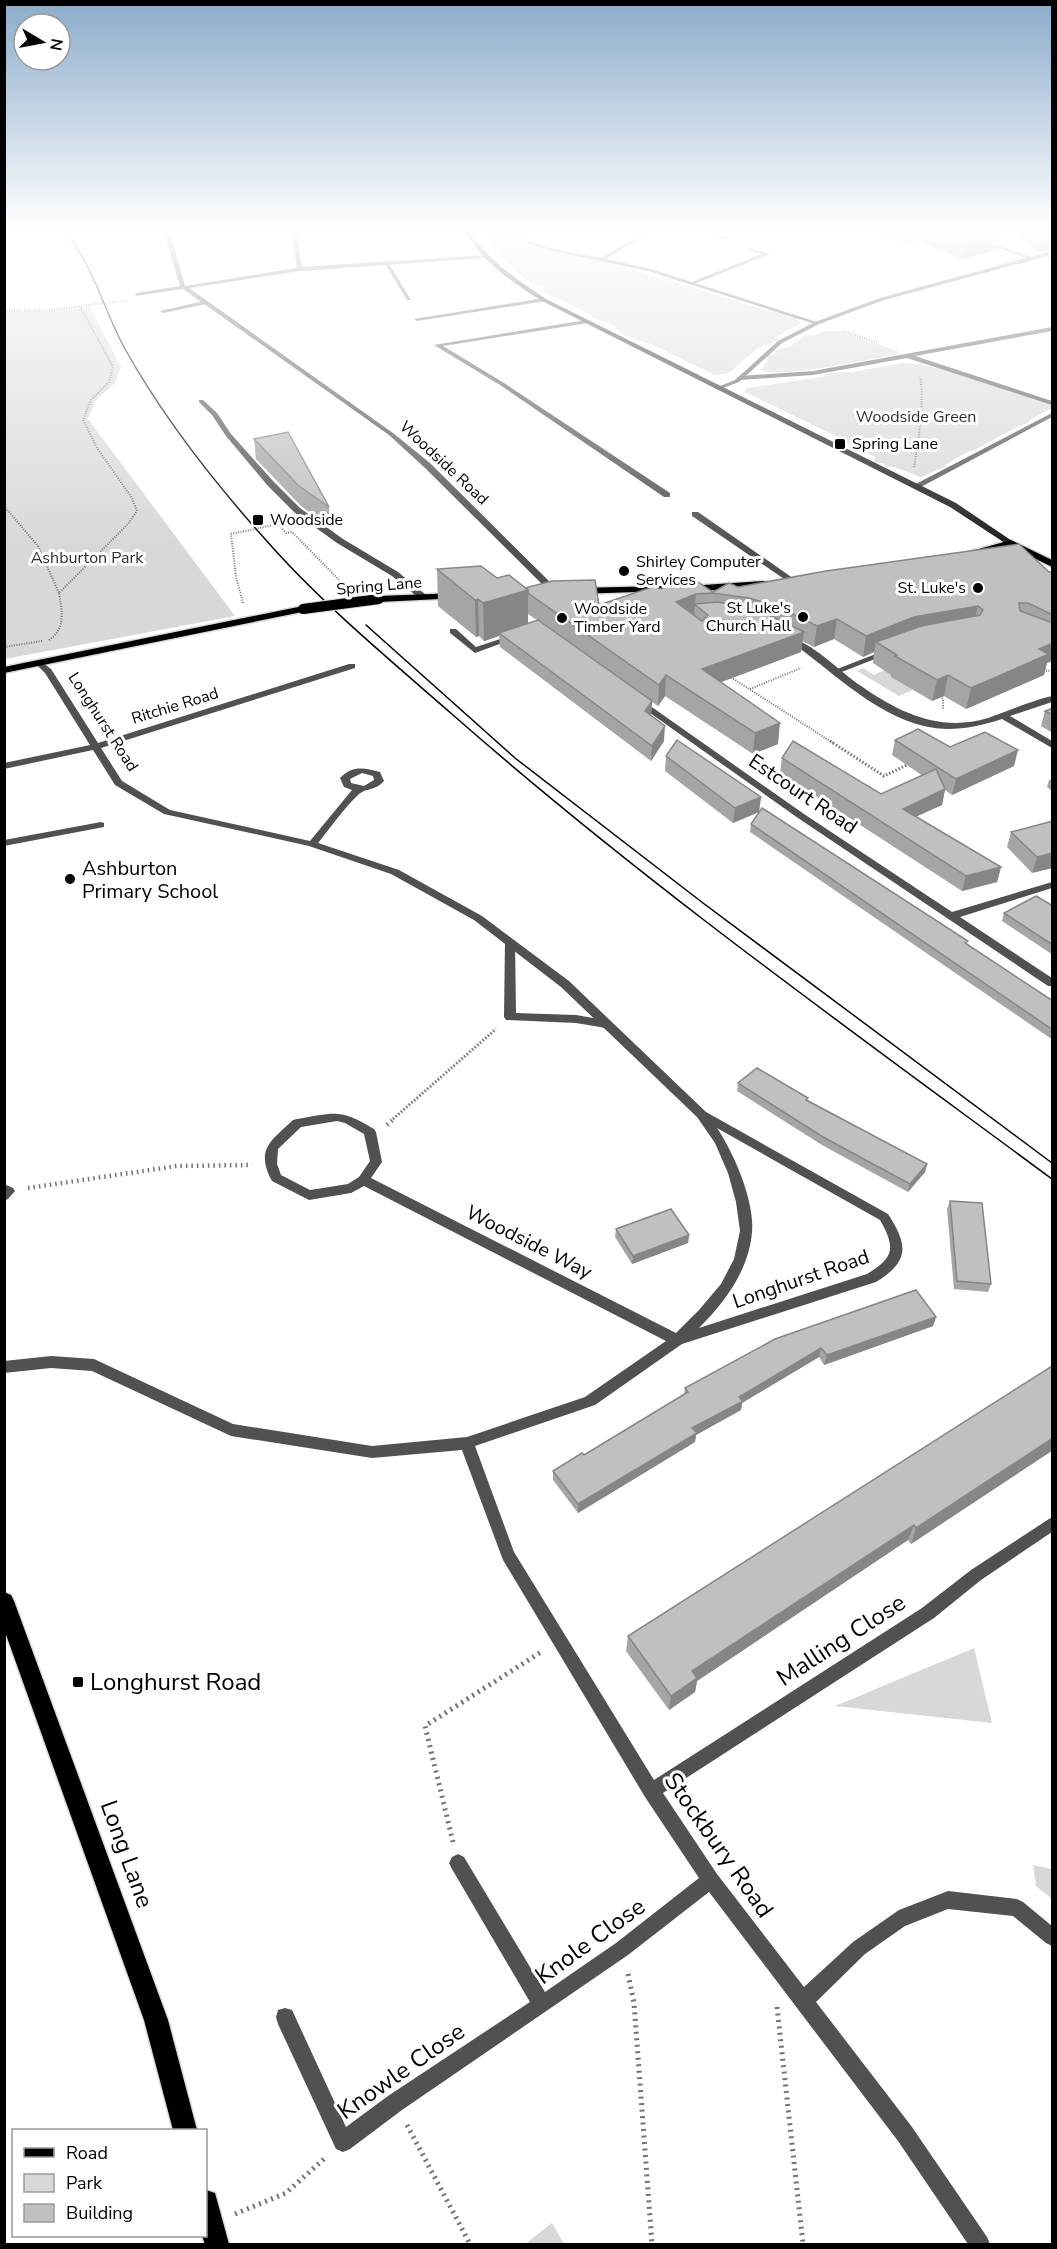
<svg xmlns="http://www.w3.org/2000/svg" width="1057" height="2249" viewBox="0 0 1057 2249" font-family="'Nunito Sans',sans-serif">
<rect width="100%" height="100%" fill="#fff"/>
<!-- green -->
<g fill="#d8d8d8">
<polygon points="489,234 536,248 622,266 762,309 793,316 801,323 776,337 779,340 758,348 729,373 715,375 651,344 625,336 611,324 593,318 583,310 543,292 543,287 525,279 497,253 499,252 496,251 484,237"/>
<polygon points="90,307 121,367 115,383 96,400 88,419 235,616 5,659 5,312 43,312"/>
<path d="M 825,331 L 839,331 L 898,351 L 898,354 C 873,359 780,379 760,370 L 767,362 L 768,355 L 777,353 L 776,350 L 792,346 L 795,341 L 801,339 L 803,336 L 816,335 Z"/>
<path d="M 902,363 L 919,364 L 945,370 L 1050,404 L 1052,408 L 1031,419 L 1028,423 C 1008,430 995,439 977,449 C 975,451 971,450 968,452 C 960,456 953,460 945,465 L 946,466 L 921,477 L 894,467 L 886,467 L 883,463 L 876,463 L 874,461 L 876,457 L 847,444 L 848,442 L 745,392 L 747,388 L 822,377 L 829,373 L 851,372 Z"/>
<polygon points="863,668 874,675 884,670 913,690 899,696 857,671"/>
<polygon points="974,1648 992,1723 835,1706"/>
<polygon points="1033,1865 1052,1869 1052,1899 1036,1886"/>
<polygon points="552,2223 564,2244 525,2244"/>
</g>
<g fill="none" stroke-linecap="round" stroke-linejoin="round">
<!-- primary casing -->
<g stroke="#dbdbdb" stroke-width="3">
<g id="primary">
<polygon points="1011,540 1052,560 1052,567 1010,546 973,555 968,552"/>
<polygon points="763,581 767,582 767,586 688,592 683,589 688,586"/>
<polygon points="664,586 668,587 668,591 577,594 572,591 577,588"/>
<polygon points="457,593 462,596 461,598 379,602 374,599 379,596"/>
<polygon points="303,606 308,609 307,611 4,673 4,667"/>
<polygon points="4,1592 11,1595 14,1601 168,2020 197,2130 173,2130 144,2020 4,1629"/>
<polygon points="206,2190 215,2193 229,2244 205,2244 202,2236 206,2236"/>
</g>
</g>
<!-- path-far3 -->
<g stroke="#737373" stroke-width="2" stroke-dasharray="1 1.5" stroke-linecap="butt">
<polyline points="4,311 44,311 90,305"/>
<polyline points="843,331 878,343"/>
<path d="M 914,467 C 918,442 925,402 920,377"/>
<polyline points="4,506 38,546 59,593"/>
<polyline points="243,603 236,577 231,534 278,524 286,533 292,532 342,583 345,583"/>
<path d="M 49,640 C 66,629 62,611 59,593 L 128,524 L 137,511 L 132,498 L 97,448 L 83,420 L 91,400 L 109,382 L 113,367 L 80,306"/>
<polyline points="4,647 42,641"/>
<polyline points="1041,670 1052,671"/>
<polyline points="729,676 833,743"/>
<polyline points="750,689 801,668"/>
<polyline points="938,695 943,699 943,709"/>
</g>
<!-- path-far2 -->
<g stroke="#737373" stroke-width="3" stroke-dasharray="1.5 2" stroke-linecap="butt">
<polyline points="830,741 884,776 911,763"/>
<polyline points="393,1119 496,1029"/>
</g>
<!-- path-far1 -->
<g stroke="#737373" stroke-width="4.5" stroke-dasharray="1.5 4" stroke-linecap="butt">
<polyline points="387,1125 395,1118"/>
<polyline points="28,1188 177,1166 252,1165"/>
</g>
<!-- path -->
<g stroke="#737373" stroke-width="5" stroke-dasharray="2 4.5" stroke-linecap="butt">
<polyline points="453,1842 425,1726 541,1652"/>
<polyline points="628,1974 634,2003 652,2244"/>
<polyline points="777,2007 803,2244"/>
<polyline points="407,2125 470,2244"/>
<polyline points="235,2214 286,2193 326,2157"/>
</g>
<!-- service -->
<g fill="#515151" fill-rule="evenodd">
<polygon points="706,232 713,232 731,239 726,240"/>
<polygon points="748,248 770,254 694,284 689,283 762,254 748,250"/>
<polygon points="384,262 388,262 411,300 407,300"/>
<polygon points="204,301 206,304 163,313 160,311"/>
<polygon points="199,400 203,400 217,413 231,434 274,482 300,508 343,539 398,572 426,595 426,599 420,599 392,576 337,543 294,512 268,486 226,436 212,415 199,402"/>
<polygon points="450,629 456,629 476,647 515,634 519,637 475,653 450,633"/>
<polygon points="886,650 893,652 839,673 832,671"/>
<polygon points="101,822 104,823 104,827 4,846 4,840"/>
<polygon points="510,938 515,941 516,1013 576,1015 610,1021 612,1024 610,1027 606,1028 576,1023 506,1020 504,1017 505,941"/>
<polygon points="4,1184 13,1188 15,1191 8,1199 4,1201"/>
<polygon points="1052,1517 1052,1532 981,1580 934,1618 928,1620 922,1618 920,1613 922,1608 971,1570"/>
</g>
<!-- minor -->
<g fill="#515151" fill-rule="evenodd">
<polygon points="164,232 170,232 185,286 297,268 291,232 296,232 302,267 487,255 485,258 300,271 189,288 393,433 430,463 558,590 558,594 552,594 424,467 389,435 183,289 135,296 137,293 180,286"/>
<polygon points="493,232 500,232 550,248 601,258 645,232 650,232 606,259 651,269 820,323 815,324 648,271 547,250"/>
<polygon points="954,232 961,232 1036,259 1031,260"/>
<polygon points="544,298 546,301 417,321 414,319"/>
<polygon points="586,320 588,323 443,346 504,383 670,493 670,497 664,497 500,385 434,345"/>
<polygon points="1052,327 1052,331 915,356 1052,401 1052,405 907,358 813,375 740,380 737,378 740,376 813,371"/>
<polygon points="1052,413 1052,417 919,488 912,486"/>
<polygon points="692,512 698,512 797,581 790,583 692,516"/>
<path d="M 801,642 C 820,650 845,676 864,688 C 902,714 941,732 988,718 C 1009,711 1030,701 1052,696 L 1052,702 L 1010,716 L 1052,741 L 1052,748 L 1002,719 C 984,725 966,729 947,729 C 890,728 841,679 798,647 L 797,645 Z"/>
<path d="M 39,660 L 51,669 L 98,743 L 349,664 L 355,664 L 355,668 L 101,748 L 122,781 L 170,810 L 310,841 L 352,790 L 344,787 L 340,778 C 353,765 364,768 380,772 L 384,781 C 375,791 366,788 359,794 C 344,808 331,827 318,843 L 399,870 L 482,916 L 569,981 L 706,1112 L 888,1214 C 908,1245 910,1261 876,1282 L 682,1344 L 595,1405 L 475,1446 L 514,1552 L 654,1780 L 922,1608 L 928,1606 L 934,1608 L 936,1613 L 934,1618 L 663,1793 L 717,1874 L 804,1987 L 853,1942 L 899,1910 L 948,1891 L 1017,1899 L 1023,1902 L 1052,1926 L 1052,1946 L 1046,1943 L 1013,1916 L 948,1909 L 905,1926 L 865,1954 L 816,2002 L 912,2127 L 987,2237 L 990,2244 L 968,2244 L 898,2141 L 709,1892 L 628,1955 L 402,2110 L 350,2149 L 343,2152 L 336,2149 L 278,2024 L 276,2017 L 278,2010 L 285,2008 L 292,2010 L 346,2127 L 388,2096 L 530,2002 L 452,1869 L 449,1863 L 452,1857 L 458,1854 L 464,1857 L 545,1992 L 616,1943 L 699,1878 L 645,1797 L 503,1560 L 462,1450 L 372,1458 L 231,1436 L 92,1371 L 51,1368 L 4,1373 L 4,1361 L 51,1356 L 94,1359 L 233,1424 L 372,1446 L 467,1437 L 585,1397 L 666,1341 L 364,1186 L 351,1193 L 309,1200 L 272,1181 C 255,1149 271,1141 293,1120 L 297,1119 C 335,1113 339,1108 374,1129 L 376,1132 L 382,1162 L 371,1178 L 676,1333 L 699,1310 L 721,1284 L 734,1259 L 740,1231 L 736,1202 L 728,1173 L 715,1143 L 697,1117 L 561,987 L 474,920 L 391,874 L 309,846 L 164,814 L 115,785 L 93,750 L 4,769 L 4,763 L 90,745 L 45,673 L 35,663 ZM 362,773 L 373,776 L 374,780 L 364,786 L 351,783 L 350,779 ZM 337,1121 L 345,1123 L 364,1134 L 370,1161 L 359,1177 L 348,1184 L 310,1190 L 281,1175 L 277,1164 L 278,1149 L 301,1127 ZM 717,1128 L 880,1220 C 896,1248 894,1258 867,1274 L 699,1328 C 725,1302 749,1270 752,1232 C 755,1202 734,1153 717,1128 Z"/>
<polygon points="639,698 804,814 952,912 1052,882 1052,888 960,917 1052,978 1052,986 1048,986 798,818 636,703 636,699"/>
</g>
<!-- tertiary -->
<polygon fill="#515151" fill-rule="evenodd" points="1052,251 1052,255 884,300 819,324 782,343 739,382 718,390 715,388 735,380 778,341 815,322 880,298"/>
<!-- secondary -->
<path fill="#1e1e1e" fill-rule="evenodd" d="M 466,232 L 470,232 C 489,261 517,280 546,299 L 956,503 L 1015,543 L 1008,545 L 950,507 L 542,301 C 513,282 482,263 466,232 Z"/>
<!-- primary -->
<use href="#primary" fill="#000" fill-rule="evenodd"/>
<!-- tram -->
<g stroke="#000" stroke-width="1.5">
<path d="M 65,232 C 94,266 104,311 125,349 C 163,417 213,481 265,539 C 321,603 389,659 453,715 C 643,882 849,1029 1052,1179"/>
<polyline points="366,625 515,758 703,903 1052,1163"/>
</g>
<!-- primary-bridge casing -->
<g stroke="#dbdbdb" stroke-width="12" stroke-linecap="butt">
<polyline id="primary-bridge" points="303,609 379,599"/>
</g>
<!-- path-bridge -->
<polyline stroke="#737373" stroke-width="2" stroke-dasharray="1 1.5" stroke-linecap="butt" points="90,305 129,300"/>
<!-- primary-bridge -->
<use href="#primary-bridge" stroke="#000" stroke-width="10"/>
</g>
<!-- wall -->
<g fill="#a5a5a5" fill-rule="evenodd">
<polygon points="872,232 996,232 996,250 963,259 915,240 902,244"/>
<polygon points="1022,232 1053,232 1053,262 1047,259 1049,250 1038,252 1021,240"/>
<polygon points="254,439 329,507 331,528 301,506 256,459"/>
<path d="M 437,569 L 497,578 L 525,588 L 599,605 L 660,589 L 684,586 L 713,592 L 738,587 L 1053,572 L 1053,661 L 1047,663 L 1044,675 L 966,709 L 944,696 L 932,701 L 891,677 L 891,675 L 873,663 L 874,652 L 863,657 L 834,639 L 814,647 L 802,641 L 801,652 L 721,682 L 778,744 L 753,754 L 665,696 L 658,706 L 652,702 L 651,716 L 664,741 L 651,761 L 500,647 L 499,636 L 484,641 L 479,636 L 476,637 L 438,606 ZM 528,614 L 537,620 L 528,623 Z"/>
<polygon points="1053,708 1053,733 1041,726 1045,711"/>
<polygon points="895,740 950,747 1014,766 952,795 945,790 942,805 916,816 1001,867 997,882 962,891 780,773 782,758 881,794 923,776 892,755"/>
<polygon points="666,756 761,797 759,812 733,823 665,771"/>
<polygon points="1053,779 1053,792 1047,787 1049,780"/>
<polygon points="1053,821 1032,873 1007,847 1011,832"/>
<polygon points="751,824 967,944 1053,1001 1053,1040 750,832"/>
<polygon points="1053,906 1053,955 1002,921 1004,913"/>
<polygon points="738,1083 808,1100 927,1164 925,1172 908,1192 822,1145 737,1091"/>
<polygon points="950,1201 991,1284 988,1292 954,1289 947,1209"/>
<polygon points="616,1229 689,1235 688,1243 632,1264 615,1237"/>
<polygon points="936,1317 933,1326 824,1365 819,1357 742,1403 741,1410 696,1435 695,1442 578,1513 553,1480 553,1471 584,1455 684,1395 685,1388 775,1339"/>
<polygon points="1052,1366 1053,1450 911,1544 908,1540 697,1681 695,1692 669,1710 626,1651 628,1636"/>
</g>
<!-- shaded-wall -->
<g fill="#868686">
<polygon points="904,232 917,232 915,240 902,244"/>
<polygon points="999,233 996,250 963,259 966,242"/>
<polygon points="1053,238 1053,249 1050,247 1049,250 1038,252 1041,241"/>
<polygon points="528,590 528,627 499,633 499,636 484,641 483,603"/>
<polygon points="696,594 694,614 675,622 676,602"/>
<polygon points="478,599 479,636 476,637 475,600"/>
<polygon points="978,606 973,626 876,642 874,652 863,657 866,636 914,617"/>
<polygon points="837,619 834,639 814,647 817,626"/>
<polygon points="804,632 801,652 700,690 702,669"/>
<polygon points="1053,643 1053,661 1047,663 1044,675 966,709 971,688 1039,649"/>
<polygon points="666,675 665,696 658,706 659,685"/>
<polygon points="948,675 944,696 932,701 937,680"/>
<polygon points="652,701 651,716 644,726 645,711"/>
<polygon points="780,723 778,744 753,754 755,733"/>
<polygon points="665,726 664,741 651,761 652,746"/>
<polygon points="1018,750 1014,766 952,795 956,779"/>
<polygon points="945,789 942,805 900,824 903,809"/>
<polygon points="761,797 759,812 733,823 735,808"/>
<polygon points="1053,853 1053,868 1032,873 1037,857"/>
<polygon points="1001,867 997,882 962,891 966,876"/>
<polygon points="927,1164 925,1172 908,1192 910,1184"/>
<polygon points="689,1235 688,1243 632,1264 633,1256"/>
<polygon points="936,1317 933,1326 824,1365 827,1355"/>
<polygon points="821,1348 819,1357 742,1403 741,1410 696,1435 695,1442 578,1513 578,1504 739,1397"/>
<polygon points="1053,1438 1053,1450 911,1544 916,1528"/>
<polygon points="914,1525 908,1540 697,1681 695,1692 669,1710 671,1696 692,1671"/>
</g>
<!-- building -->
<g fill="#c0c0c0" stroke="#868686" stroke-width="1.5">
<polygon points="939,232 996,232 999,233 966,242"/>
<polygon points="1027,232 1053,232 1053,238 1041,241"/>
<polygon points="288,432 329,507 299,486 254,439"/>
<polygon points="1019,544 1049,572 1053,572 1053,615 1028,603 1019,603 1020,611 1053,623 1053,643 1039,649 1049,654 971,688 948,675 937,680 895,656 897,655 876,642 921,626 980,615 983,610 978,606 914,617 866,636 837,619 817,626 776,606 749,598 712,593 696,594 676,602 702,621 708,615 694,604 718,602 760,611 804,632 702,669 780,723 755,733 666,675 659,685 528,593 528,590 525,588 552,581 595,580 599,605 655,586 660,589 679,583 684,586 698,582 713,592 729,583 738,587 826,571"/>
<polygon points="481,566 497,578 509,575 528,590 483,603 478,599 475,600 437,569"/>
<polygon points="538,620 652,701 645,711 665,726 652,746 499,633"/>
<polygon points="1053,708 1053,715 1045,711"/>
<polygon points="918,729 950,747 985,732 1018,750 956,779 895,740"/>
<polygon points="677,740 761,797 735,808 666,756"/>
<polygon points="793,741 881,794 936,769 945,789 903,809 1001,867 966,876 782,758"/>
<polygon points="762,808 968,941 965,943 1053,1001 1053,1030 751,824"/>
<polygon points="1053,821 1053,853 1037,857 1011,832"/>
<polygon points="1036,896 1053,906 1053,945 1004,913"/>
<polygon points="757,1068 808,1098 806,1100 927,1164 910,1184 823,1137 738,1083"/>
<polygon points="950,1201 982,1203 991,1284 957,1281"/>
<polygon points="671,1209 689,1235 633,1256 616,1229"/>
<polygon points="916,1290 936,1317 827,1355 821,1348 739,1397 743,1401 692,1428 697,1433 578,1504 553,1471 582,1453 584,1455 688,1392 685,1388 775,1339"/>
<polygon points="1052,1366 1053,1438 916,1528 914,1525 692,1671 697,1678 671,1696 628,1636"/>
</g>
<!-- sky -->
<linearGradient id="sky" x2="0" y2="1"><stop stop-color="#8baccb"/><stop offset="0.42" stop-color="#fff"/><stop offset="1" stop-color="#fff" stop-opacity="0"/></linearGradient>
<rect width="1057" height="547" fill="url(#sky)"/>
<!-- markers -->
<g fill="#000" stroke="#fff" stroke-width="2">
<rect x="834" y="438" width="12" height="12" rx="3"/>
<rect x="252" y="514" width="12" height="12" rx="3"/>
<circle cx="624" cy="571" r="6"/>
<circle cx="978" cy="588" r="6"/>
<circle cx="803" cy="617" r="6"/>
<circle cx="562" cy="618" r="6"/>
<circle cx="70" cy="879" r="6"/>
<rect x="72" y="1676" width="12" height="12" rx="3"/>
</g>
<g text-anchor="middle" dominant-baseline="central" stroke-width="6" stroke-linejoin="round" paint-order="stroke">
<!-- far-park labels -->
<g font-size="16" fill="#2f2f2f" stroke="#fff">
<text x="916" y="417">Woodside Green</text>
<text x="87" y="558">Ashburton Park</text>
</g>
<!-- far-poi labels -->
<g font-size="16" fill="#000" stroke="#fff" text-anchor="start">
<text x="852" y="444">Spring Lane</text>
<text x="270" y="520">Woodside</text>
<text x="636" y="562">Shirley Computer<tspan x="636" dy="18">Services</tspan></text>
<text x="966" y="588" text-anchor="end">St. Luke's</text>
<text x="791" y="608" text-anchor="end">St Luke's<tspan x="791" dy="18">Church Hall</tspan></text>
<text x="574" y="609">Woodside<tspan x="574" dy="18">Timber Yard</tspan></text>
</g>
<!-- far-street labels -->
<g font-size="16" fill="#000" stroke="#fff">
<text transform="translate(444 463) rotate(43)">Woodside Road</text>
<text transform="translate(379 586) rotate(-5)">Spring Lane</text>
<text transform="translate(175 706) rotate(-17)">Ritchie Road</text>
<text transform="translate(103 722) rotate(57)">Longhurst Road</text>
</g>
<!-- street labels -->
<g font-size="20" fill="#000" stroke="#fff">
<text transform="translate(803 794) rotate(34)">Estcourt Road</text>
<text transform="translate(529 1242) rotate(27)">Woodside Way</text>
<text transform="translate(801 1279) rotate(-19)">Longhurst Road</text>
</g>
<!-- poi labels -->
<g font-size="20" fill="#000" stroke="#fff" text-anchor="start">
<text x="82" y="868">Ashburton<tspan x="82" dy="23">Primary School</tspan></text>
</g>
<!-- near-street labels -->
<g font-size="24" fill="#000" stroke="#fff">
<text transform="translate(841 1640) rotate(-33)">Malling Close</text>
<text transform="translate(719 1845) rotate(55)">Stockbury Road</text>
<text transform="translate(127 1854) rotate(70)">Long Lane</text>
<text transform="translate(590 1941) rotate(-36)">Knole Close</text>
<text transform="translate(401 2071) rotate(-35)">Knowle Close</text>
</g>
<!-- near-poi labels -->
<g font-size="24" fill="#000" stroke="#fff" text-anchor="start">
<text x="90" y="1682">Longhurst Road</text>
</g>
</g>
<!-- border -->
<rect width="1057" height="2249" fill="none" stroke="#000000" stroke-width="12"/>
<!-- legend -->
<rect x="12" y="2129" width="195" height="108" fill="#ffffff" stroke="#999999" stroke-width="1.5"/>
<rect x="24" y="2148" width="30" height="9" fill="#000000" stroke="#999999" stroke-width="1.5"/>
<text x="66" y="2159" font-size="18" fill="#000000">Road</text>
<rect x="24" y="2174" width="30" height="18" fill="#d8d8d8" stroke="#999999" stroke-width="1.5"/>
<text x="66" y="2189" font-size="18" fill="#000000">Park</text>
<rect x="24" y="2204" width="30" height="18" fill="#c0c0c0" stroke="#999999" stroke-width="1.5"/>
<text x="66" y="2219" font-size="18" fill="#000000">Building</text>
<!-- north arrow -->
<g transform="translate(42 42) rotate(100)"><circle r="28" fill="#ffffff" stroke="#999999" stroke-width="1.5"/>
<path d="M0-4.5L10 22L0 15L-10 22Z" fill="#000000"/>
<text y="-9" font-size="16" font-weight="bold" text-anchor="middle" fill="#000000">N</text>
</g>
</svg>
